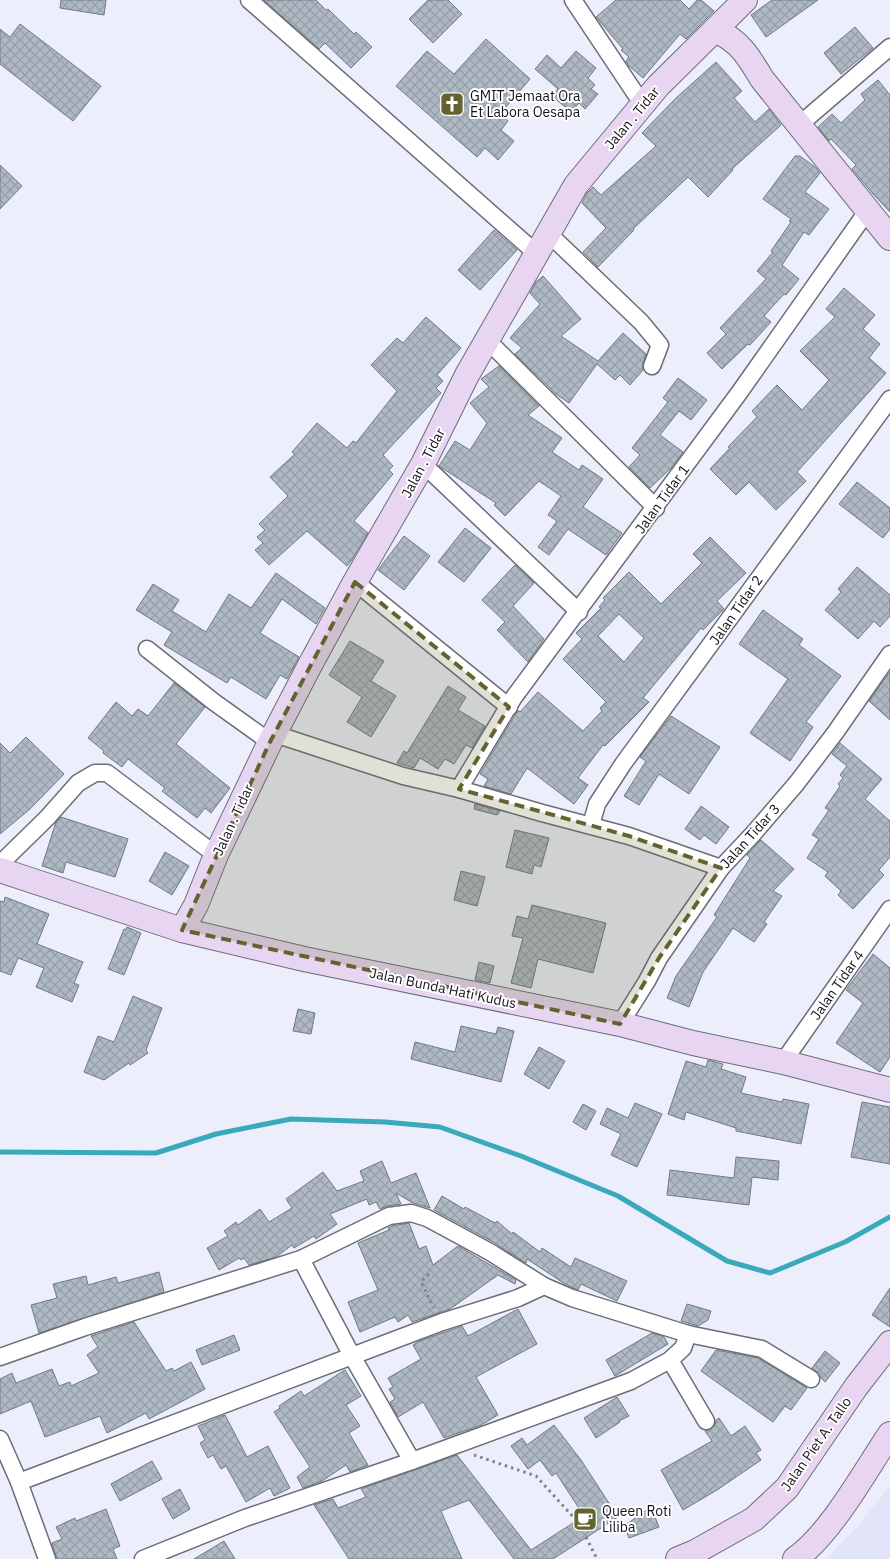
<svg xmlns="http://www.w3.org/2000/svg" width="890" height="1559" viewBox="0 0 890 1559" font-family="'IBM Plex Sans',sans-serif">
<defs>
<pattern id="building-cross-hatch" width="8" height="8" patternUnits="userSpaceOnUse" patternTransform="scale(1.25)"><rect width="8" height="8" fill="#afb9c3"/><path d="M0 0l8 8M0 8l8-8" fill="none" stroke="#969ea7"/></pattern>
</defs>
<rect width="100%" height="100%" fill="#eceefb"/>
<!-- built -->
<polygon fill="#e2e5fa" points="890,1486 890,1559 826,1559 856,1528"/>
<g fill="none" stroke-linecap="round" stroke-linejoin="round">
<!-- stream -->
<polyline stroke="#3aa9bc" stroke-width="5" points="0,1152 156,1153 216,1134 291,1119 385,1122 440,1127 521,1156 618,1196 727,1261 770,1273 845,1242 890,1217"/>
</g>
<!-- building -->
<g fill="url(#building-cross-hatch)" stroke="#707a83" fill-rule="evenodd">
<polygon points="61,0 106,0 104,15 60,8"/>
<polygon points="264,0 316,0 326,10 328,9 354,34 356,32 372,47 351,68 325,43 319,49"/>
<polygon points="428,0 448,0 462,14 433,43 409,19"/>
<polygon points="616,0 680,0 689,9 697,0 701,0 714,11 686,39 680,34 643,78 629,66 626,61 629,57 621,50 623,49 596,17"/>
<polygon points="772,0 818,0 766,37 751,15"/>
<polygon points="20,24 101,86 73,121 0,64 0,29 10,37"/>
<polygon points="855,27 873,48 841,74 824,53"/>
<polygon points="486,39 530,79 500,114 508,121 501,130 514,141 498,160 485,148 477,157 396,86 427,51 454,74"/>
<polygon points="576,51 596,68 588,78 595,85 591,89 598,94 585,109 579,103 571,112 552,96 558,89 535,69 547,55 561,68"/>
<polygon points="716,62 742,91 734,98 755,122 769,109 781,125 732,169 733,170 708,197 688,177 633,229 634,230 598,267 583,252 606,228 582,203 587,193 593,187 601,195 656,146 642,133 675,99"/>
<polygon points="878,80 890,95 890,212 873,194 852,169 856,165 831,139 829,141 818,127 832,114 841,123 865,100 861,94"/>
<polygon points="795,156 800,156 815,167 820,173 805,192 829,209 809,235 804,232 782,265 799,279 786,295 784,294 764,316 771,322 750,345 748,344 722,369 707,353 726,334 720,328 766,279 757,271 773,252 771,251 791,222 789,221 791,219 763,199"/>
<polygon points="0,165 22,186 0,209"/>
<polygon points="494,230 517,250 480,290 458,270"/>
<polygon points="543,276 581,319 561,336 598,361 623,333 646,354 643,363 643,370 630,385 620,375 615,380 597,364 569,403 556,394 515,354 522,348 510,338 540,304 530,293 536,282"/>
<polygon points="844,288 875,315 863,329 880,344 869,358 886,373 797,472 806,481 776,510 749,482 736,495 710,469 730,448 728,447 757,417 752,411 777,385 802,410 829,380 800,351 835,317 826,309"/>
<polygon points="426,317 461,348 437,375 443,381 436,388 441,393 383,455 393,466 389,470 393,474 354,521 368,533 351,561 347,566 307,531 269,565 255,550 263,543 257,537 265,530 259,524 288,496 270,477 295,454 292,452 317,423 347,448 353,441 356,443 397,391 371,365 397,338 403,343"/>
<polygon points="499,366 539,406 528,415 562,438 552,452 579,470 582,465 603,479 583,507 622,533 606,555 568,529 549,555 538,547 557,521 548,515 561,496 539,481 505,516 494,505 496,503 439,466 455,441 470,450 487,423 470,403 489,387 481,379"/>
<polygon points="678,378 707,400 691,420 679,411 660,435 683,452 671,468 650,488 629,467 640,455 632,448 668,402 663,398"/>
<polygon points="857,482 890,508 890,529 883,538 839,504"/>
<polygon points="465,528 491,548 464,582 438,562"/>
<polygon points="404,536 430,556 404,590 378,570"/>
<path d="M 710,537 L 746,573 L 717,601 L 724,609 L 703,630 L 701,628 L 643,698 L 649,702 L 605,746 L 603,745 L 578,778 L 588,785 L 574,804 L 527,768 L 511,794 L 484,786 L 488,779 L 480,774 L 515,715 L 518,710 L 520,712 L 538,692 L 583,731 L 602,711 L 600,708 L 606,702 L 563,659 L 582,639 L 576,633 L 601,608 L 599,607 L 605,600 L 603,598 L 629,572 L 661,604 L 702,563 L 693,554 ZM 619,614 L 644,638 L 624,662 L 598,636 Z"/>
<polygon points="515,565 534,583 513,606 544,639 528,662 497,630 505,622 482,600"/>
<polygon points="857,567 890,595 890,616 880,627 874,621 858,639 825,610 841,592 838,589"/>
<polygon points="276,573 325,608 316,624 282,599 260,633 299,657 287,679 280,675 266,699 231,677 227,683 164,645 172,632 136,610 153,584 179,600 172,611 206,632 229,594 251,608"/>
<polygon points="763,610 803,639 799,645 841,676 806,722 813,727 790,761 750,733 788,679 739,644"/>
<polygon points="350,641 384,661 371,681 396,696 371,737 347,722 362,697 329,675"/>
<polygon points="890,672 890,720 869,701"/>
<polygon points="174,683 205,707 176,744 230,788 211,813 205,808 197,818 162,791 165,788 128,759 122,767 103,753 104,751 88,738 116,702 132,716 138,709 148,716"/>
<polygon points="448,686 466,697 458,710 485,726 472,748 466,745 454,764 445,759 438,769 420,758 414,768 397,763 404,751 407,753"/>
<polygon points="671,716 720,747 689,794 659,774 639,805 624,796 646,761 640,757"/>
<polygon points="26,737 64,774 30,809 0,834 0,743 10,753"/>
<polygon points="840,743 882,779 865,799 890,821 890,857 879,870 884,875 853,909 838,895 841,891 825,876 828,872 807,858 819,839 812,835 829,810 825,808 840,786 838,784 843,778 840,775 847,766 832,754"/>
<polygon points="475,804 500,811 497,815 474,809"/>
<polygon points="701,806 729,827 716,844 704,835 700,840 685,829"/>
<polygon points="61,817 128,839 115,877 66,862 63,873 42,866 56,822"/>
<polygon points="515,830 549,838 541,867 534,865 532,874 506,867"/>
<polygon points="761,840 794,869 773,891 782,896 764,922 767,924 754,942 733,928 703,972 689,1007 667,998 676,976 717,917 714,915 750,858 747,855"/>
<polygon points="165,852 189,866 172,895 149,881"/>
<polygon points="461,871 485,877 477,906 454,900"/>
<polygon points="5,897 49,914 37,944 83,962 74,983 79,985 72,1002 36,987 44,968 18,958 11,975 0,971 0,901 4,902"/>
<polygon points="532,905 606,923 593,973 538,959 531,988 511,983 523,938 512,936 517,916 528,919"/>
<polygon points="127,927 141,933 124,975 108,969 124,929 126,930"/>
<polygon points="873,954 890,968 890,1057 880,1072 836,1043 863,1003 846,990"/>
<polygon points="479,962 494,966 490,983 475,980"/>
<polygon points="133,996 162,1008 146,1050 148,1053 130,1065 129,1063 104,1080 84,1072 98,1036 114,1042"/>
<polygon points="298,1009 315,1013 311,1034 293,1031"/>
<polygon points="461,1026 496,1034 498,1027 514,1031 501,1082 411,1059 415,1042 455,1052"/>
<polygon points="539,1047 565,1061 549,1089 524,1074"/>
<polygon points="708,1060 723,1064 721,1069 746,1077 741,1093 782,1102 783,1099 809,1104 801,1144 736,1131 736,1128 686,1112 684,1120 668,1114 686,1061 706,1067"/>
<polygon points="862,1102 890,1107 890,1164 851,1157"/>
<polygon points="635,1103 662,1114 637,1167 611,1155 621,1134 600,1124 607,1108 628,1118"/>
<polygon points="583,1104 596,1111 586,1130 573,1122"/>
<polygon points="736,1157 779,1161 778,1180 752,1177 749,1205 667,1195 670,1170 734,1178"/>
<polygon points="382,1161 391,1183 416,1173 430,1208 413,1203 396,1193 401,1204 387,1206 380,1209 376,1202 369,1205 367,1199 330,1214 337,1224 316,1239 314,1236 294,1248 292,1245 276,1257 249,1265 244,1258 241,1260 239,1258 219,1270 207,1248 228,1236 224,1231 236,1222 238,1225 260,1209 269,1222 292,1208 286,1199 323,1172 337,1191 364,1181 360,1171"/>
<polygon points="442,1196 464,1209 465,1207 495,1223 497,1221 512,1234 513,1232 540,1252 542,1248 571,1267 575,1258 627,1281 617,1301 581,1284 578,1290 565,1284 527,1259 526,1263 495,1243 434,1210"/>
<polygon points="409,1223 419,1249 426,1246 433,1265 458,1246 516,1280 515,1284 498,1275 450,1309 412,1322 408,1315 398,1322 395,1317 360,1332 348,1302 378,1290 358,1243 389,1230 388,1228 392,1226"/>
<polygon points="159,1272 164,1292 39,1333 31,1305 57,1298 53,1284 86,1276 88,1285 116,1277 118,1283"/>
<polygon points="890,1288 890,1327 872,1315"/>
<polygon points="687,1304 711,1311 708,1320 698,1326 681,1321"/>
<polygon points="518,1309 537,1344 476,1377 498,1415 481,1425 444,1438 423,1402 398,1417 390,1402 395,1399 389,1389 393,1387 388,1378 421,1359 413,1345 420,1341 462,1326 468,1336"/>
<polygon points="134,1322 166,1371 172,1368 174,1371 191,1362 205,1389 149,1419 146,1413 107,1433 100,1416 45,1437 31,1401 0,1414 0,1379 12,1373 16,1383 52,1369 59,1386 70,1382 71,1386 99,1373 87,1355 98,1347 91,1336"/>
<polygon points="652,1333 664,1337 668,1344 615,1376 606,1360"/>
<polygon points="234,1335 240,1350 202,1365 196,1350"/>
<polygon points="716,1350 758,1358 807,1388 791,1410 785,1406 773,1422 701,1371"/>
<polygon points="825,1351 840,1363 825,1382 821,1378 820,1374 812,1368"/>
<polygon points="345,1370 361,1396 346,1405 360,1426 349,1433 368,1465 350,1472 346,1465 322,1481 303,1488 297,1477 310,1467 274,1412 280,1408 279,1406 301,1391 304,1396"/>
<polygon points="617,1397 629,1416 619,1421 620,1422 596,1438 584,1418"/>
<polygon points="225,1415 247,1457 268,1446 290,1488 274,1496 270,1488 246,1502 226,1466 221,1469 213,1455 208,1458 200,1443 205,1440 198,1426"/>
<polygon points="719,1418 731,1436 745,1426 761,1450 756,1453 761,1460 717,1490 683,1510 661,1470 712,1441 705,1431 711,1429 715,1425 716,1420"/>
<polygon points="554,1425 581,1460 618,1517 553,1559 514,1559 469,1500 441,1511 462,1559 349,1559 314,1505 333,1499 338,1508 366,1497 361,1489 457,1455 531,1550 584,1516 556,1473 552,1476 540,1460 528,1469 511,1446 522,1438 527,1445"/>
<polygon points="152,1461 162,1479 120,1501 111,1484"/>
<polygon points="180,1489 190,1509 173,1519 162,1499"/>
<polygon points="651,1507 659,1527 629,1538 624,1526"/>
<polygon points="106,1509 120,1546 113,1549 117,1559 57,1559 52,1543 62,1539 56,1527 75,1518 76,1521"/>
<polygon points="224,1541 235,1559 194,1559"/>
</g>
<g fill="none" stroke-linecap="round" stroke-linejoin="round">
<!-- street casing -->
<g stroke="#6c6d79" stroke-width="19">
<g id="street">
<polyline points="249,0 536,253"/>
<polyline points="573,0 643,105"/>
<polyline points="799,125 890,47"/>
<polyline points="547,232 641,322 660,345 652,366"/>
<polyline points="487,340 656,508"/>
<polyline points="423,464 579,612"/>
<polyline points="355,582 509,707"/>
<polyline points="147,649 214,702 270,742"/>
<polyline points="275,734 403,776 459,789 542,813 629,836 721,868"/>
<polyline points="459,789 514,697 739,393 868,210"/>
<polyline points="591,825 597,804 623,764 890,399"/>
<polyline points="0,864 47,818 78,783 95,773 107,773 216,855"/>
<polyline points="620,1024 647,981 659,958 721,868 753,834 796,784 835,733 890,654"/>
<polyline points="783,1062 890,909"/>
<polyline points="301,1259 352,1356 412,1461"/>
<polyline points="688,1334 762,1349 811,1379"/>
<polyline points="0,1357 85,1327 301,1259 389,1216 411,1213 427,1218 490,1252 544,1286"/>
<polyline points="670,1360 706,1421"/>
<polyline points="0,1439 19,1482 47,1559"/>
<polyline points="19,1482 442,1322 518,1298 544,1286 572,1298 688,1334 683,1348 670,1360 631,1381 412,1461 245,1518 143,1559"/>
</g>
</g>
<!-- secondary casing -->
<g stroke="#6c6d79" stroke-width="26">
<g id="secondary">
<path d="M 715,30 C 740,41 749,57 762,79 L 890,238"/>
<polyline points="0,870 182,930 304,959 620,1024 693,1043 783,1062 890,1090"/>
<polyline points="182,930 196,905 216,855 270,742 310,665 355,582 423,464 467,375 576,185 658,86 745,0"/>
<polyline points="678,1559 695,1552 754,1519 787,1488 856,1387 890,1343"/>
<path d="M 795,1559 C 831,1534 865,1471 890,1434"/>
</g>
</g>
<!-- path -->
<g stroke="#81828b" stroke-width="3" stroke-dasharray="2.5 4" stroke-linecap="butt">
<polyline points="429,1274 421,1282 434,1308"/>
<polyline points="474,1455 536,1476 577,1521"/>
<polyline points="586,1537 597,1559"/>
</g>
<!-- street -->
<use href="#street" stroke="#fff" stroke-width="16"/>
<!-- secondary -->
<use href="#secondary" stroke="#e8d5f2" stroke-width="24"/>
</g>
<!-- marked area -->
<path fill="#646330" fill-opacity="0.2" stroke="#646330" stroke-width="4" stroke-dasharray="10 6" stroke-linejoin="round" d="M 355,582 L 509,707 L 459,789 L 629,836 L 721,868 L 659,958 L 620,1024 L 182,930 L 270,742 Z"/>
<!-- icons -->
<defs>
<g id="church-square" transform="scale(1.25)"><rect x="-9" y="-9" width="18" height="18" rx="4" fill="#646330" stroke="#fff"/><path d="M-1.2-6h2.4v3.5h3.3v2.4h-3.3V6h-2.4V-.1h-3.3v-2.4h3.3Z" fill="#fff"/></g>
<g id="cafe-square" transform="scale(1.25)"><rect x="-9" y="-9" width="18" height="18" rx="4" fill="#646330" stroke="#fff"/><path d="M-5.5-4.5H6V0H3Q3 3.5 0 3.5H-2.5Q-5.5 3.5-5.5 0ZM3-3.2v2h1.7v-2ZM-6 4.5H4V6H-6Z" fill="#fff"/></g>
</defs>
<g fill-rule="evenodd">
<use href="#church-square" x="452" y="104"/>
<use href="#cafe-square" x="585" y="1519"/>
</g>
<g text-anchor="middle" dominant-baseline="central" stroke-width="4" stroke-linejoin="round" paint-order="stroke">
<!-- poi labels -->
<g font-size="14" fill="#141419" stroke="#fff" text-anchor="start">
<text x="470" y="96">GMIT Jemaat Ora<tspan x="470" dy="16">Et Labora Oesapa</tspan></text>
<text x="602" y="1511">Queen Roti<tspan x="602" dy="16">Liliba</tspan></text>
</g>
<!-- street labels -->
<g font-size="14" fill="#141419" stroke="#fff">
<text transform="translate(632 118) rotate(-50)">Jalan . Tidar</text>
<text transform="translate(423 463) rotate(-62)">Jalan . Tidar</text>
<text transform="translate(662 499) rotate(-54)">Jalan Tidar 1</text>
<text transform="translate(736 610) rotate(-55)">Jalan Tidar 2</text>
<text transform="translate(233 820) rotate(-65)">Jalan . Tidar</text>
<text transform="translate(750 836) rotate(-48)">Jalan Tidar 3</text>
<text transform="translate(837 985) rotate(-55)">Jalan Tidar 4</text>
<text transform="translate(443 988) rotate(12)">Jalan Bunda Hati Kudus</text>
<text transform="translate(816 1444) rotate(-55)">Jalan Piet A. Tallo</text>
</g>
</g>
</svg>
